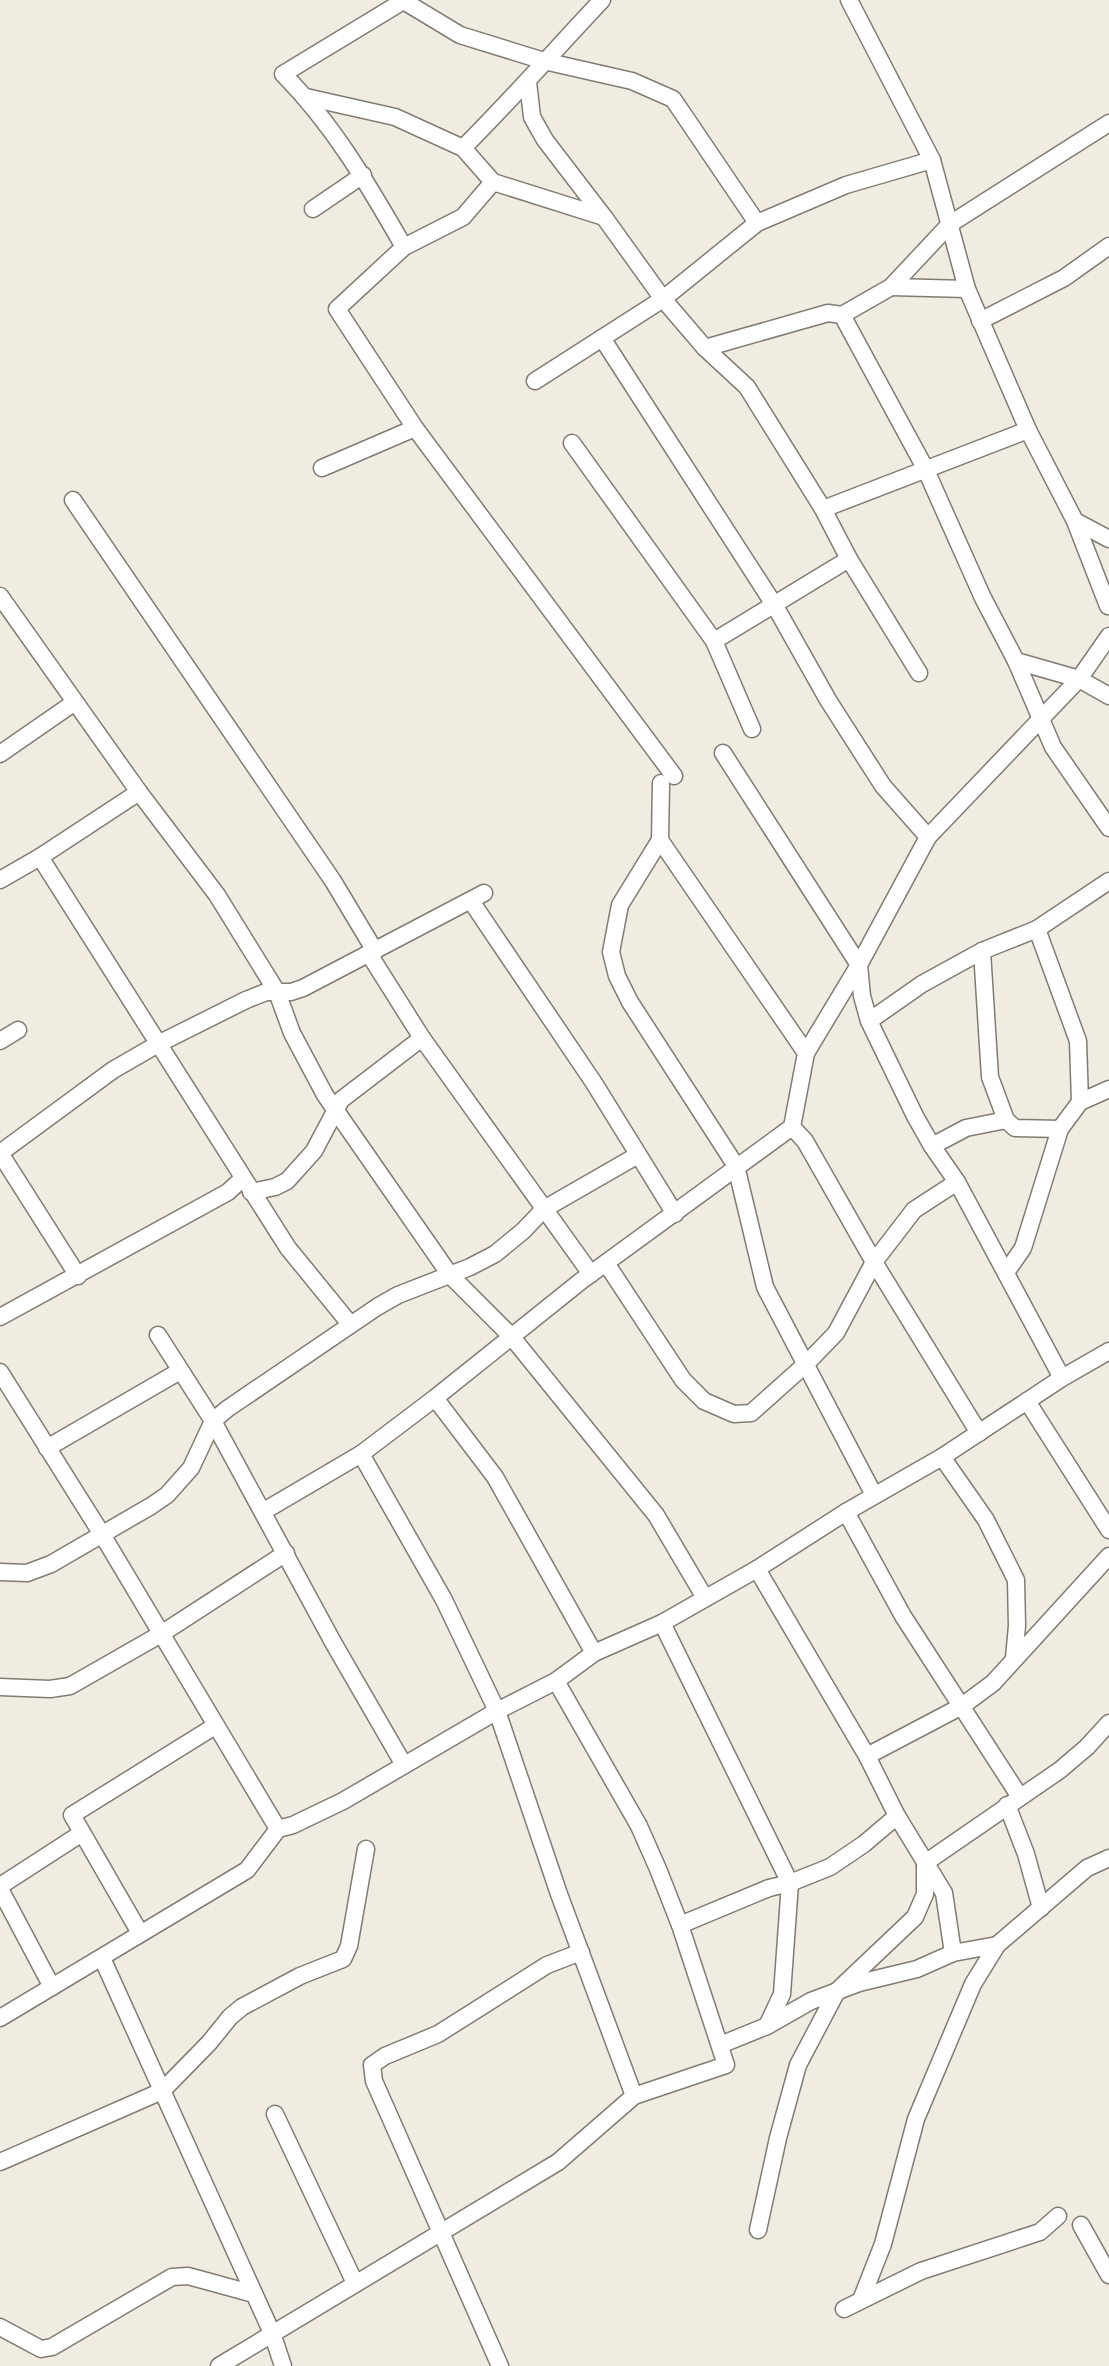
<svg xmlns="http://www.w3.org/2000/svg" width="1109" height="2366" viewBox="0 0 1109 2366" font-family="'Open Sans',sans-serif">
<rect width="100%" height="100%" fill="#f1ece1"/>
<g fill="none" stroke-linecap="round" stroke-linejoin="round">
<!-- street casing -->
<g stroke="#817c73" stroke-width="19">
<g id="street">
<polyline points="402,0 460,35 544,61 632,81 673,99 757,223"/>
<polyline points="849,0 932,160 967,289 1028,430 1075,521 1108,606"/>
<polyline points="528,82 532,117 545,140 604,217 663,299 705,348 747,387 823,509 849,559 919,673"/>
<polyline points="306,97 395,117 463,148 493,182"/>
<path d="M 463,148 C 511,100 555,50 602,0"/>
<polyline points="313,209 363,175"/>
<polyline points="604,217 493,182 463,217 404,247 337,309 415,428 674,776"/>
<path d="M 404,247 C 369,186 333,124 283,74 L 405,0"/>
<polyline points="891,287 967,289"/>
<polyline points="842,315 925,468 983,598 1016,661 1079,679 1109,696"/>
<polyline points="980,321 1064,278 1109,246"/>
<polyline points="705,348 828,313 842,315 891,287 950,224 1109,123"/>
<polyline points="535,381 663,299 757,223 846,185 932,160"/>
<polyline points="572,443 714,641 752,729"/>
<polyline points="322,468 415,428"/>
<polyline points="73,500 333,881 375,951"/>
<polyline points="823,509 1028,430"/>
<polyline points="1075,521 1109,539"/>
<polyline points="0,596 139,792 217,895 277,992 292,1033 325,1095 450,1275 511,1336 656,1515 705,1598"/>
<polyline points="714,641 849,559"/>
<polyline points="1016,661 1053,747 1109,828"/>
<polyline points="723,753 859,965 862,996 869,1021 915,1116 932,1146 957,1182 1062,1378"/>
<polyline points="0,754 75,702"/>
<polyline points="661,783 660,840 806,1053"/>
<polyline points="928,837 1079,679 1109,636"/>
<polyline points="660,840 620,905 611,952 617,976 630,1002 736,1166 765,1287 874,1495"/>
<polyline points="40,857 288,1248 350,1324"/>
<polyline points="0,880 40,857 139,792"/>
<polyline points="471,901 594,1083 675,1214"/>
<polyline points="1037,929 1078,1041 1080,1102"/>
<polyline points="982,951 990,1077 1006,1120 1015,1128 1060,1129"/>
<polyline points="369,954 422,1038 591,1274"/>
<polyline points="869,1021 922,984 982,951 1037,929 1109,881"/>
<polyline points="0,1041 18,1030"/>
<polyline points="792,1127 805,1141 874,1262 979,1433"/>
<polyline points="932,1146 966,1128 1006,1120"/>
<polyline points="251,1192 275,1187 287,1181 314,1151 341,1100 422,1038"/>
<polyline points="606,1263 683,1380 704,1401 734,1414 751,1413 806,1364 836,1333 874,1262 914,1210 957,1182"/>
<polyline points="1007,1271 1023,1248 1060,1129 1080,1102 1109,1089"/>
<polyline points="78,1276 0,1153 113,1070 158,1044 246,1000 266,992 291,992 303,988 484,893"/>
<polyline points="0,1317 208,1203 228,1192 243,1178"/>
<polyline points="158,1335 213,1421 334,1644 404,1765"/>
<polyline points="0,1372 103,1536 278,1829"/>
<polyline points="435,1398 495,1477 594,1653"/>
<polyline points="1027,1401 1109,1530"/>
<polyline points="47,1448 180,1371"/>
<polyline points="361,1454 444,1600 497,1711 559,1894 634,2096"/>
<polyline points="942,1457 986,1520 1016,1580 1017,1626 1014,1658"/>
<polyline points="264,1511 361,1454 435,1398 581,1281 792,1127 806,1053 859,965 928,837 883,786 828,700 775,606 602,338"/>
<polyline points="846,1512 903,1616 1020,1797"/>
<polyline points="757,1569 867,1756 897,1816 944,1893 953,1953 997,1945"/>
<polyline points="0,1572 27,1573 51,1564 151,1506 167,1495 191,1468 213,1421 227,1409 377,1307 398,1295 470,1267 495,1254 523,1231 544,1209 638,1155"/>
<polyline points="662,1623 790,1883 782,1994 767,2026"/>
<polyline points="0,1687 50,1689 70,1686 161,1634 286,1553"/>
<polyline points="867,1756 962,1706 993,1683 1109,1556"/>
<polyline points="1007,1805 1026,1854 1041,1908"/>
<polyline points="925,1863 1060,1770 1087,1747 1109,1723"/>
<polyline points="0,1886 82,1833"/>
<polyline points="0,1889 52,1987"/>
<polyline points="680,1925 769,1888 790,1883 830,1867 864,1844 897,1816"/>
<polyline points="140,1933 72,1815 215,1726"/>
<polyline points="102,1958 272,2333 283,2366"/>
<polyline points="0,2018 247,1870 278,1829 293,1825 343,1801 497,1711 556,1681 594,1653 662,1623 757,1569 846,1512 942,1457 1062,1378 1109,1351"/>
<polyline points="720,2045 767,2026 811,2001 859,1983 917,1969 953,1953"/>
<polyline points="275,2114 355,2283"/>
<polyline points="0,2162 162,2091 209,2043 230,2017 242,2007 300,1976 343,1959 349,1946 366,1849"/>
<polyline points="1081,2225 1109,2275"/>
<polyline points="758,2230 778,2138 798,2065 837,1991 915,1917 925,1894 925,1863"/>
<polyline points="861,2300 883,2244 916,2119 973,1984 997,1945 1087,1868 1109,1858"/>
<polyline points="844,2309 921,2271 1040,2232 1058,2216"/>
<polyline points="0,2327 41,2349 52,2347 172,2277 188,2276 254,2294"/>
<polyline points="219,2366 558,2162 634,2096 726,2065 680,1925 658,1869 639,1826 556,1681"/>
<polyline points="500,2366 374,2081 372,2065 385,2056 438,2034 547,1965 581,1952"/>
</g>
</g>
<!-- street -->
<use href="#street" stroke="#fff" stroke-width="16"/>
</g>
</svg>
